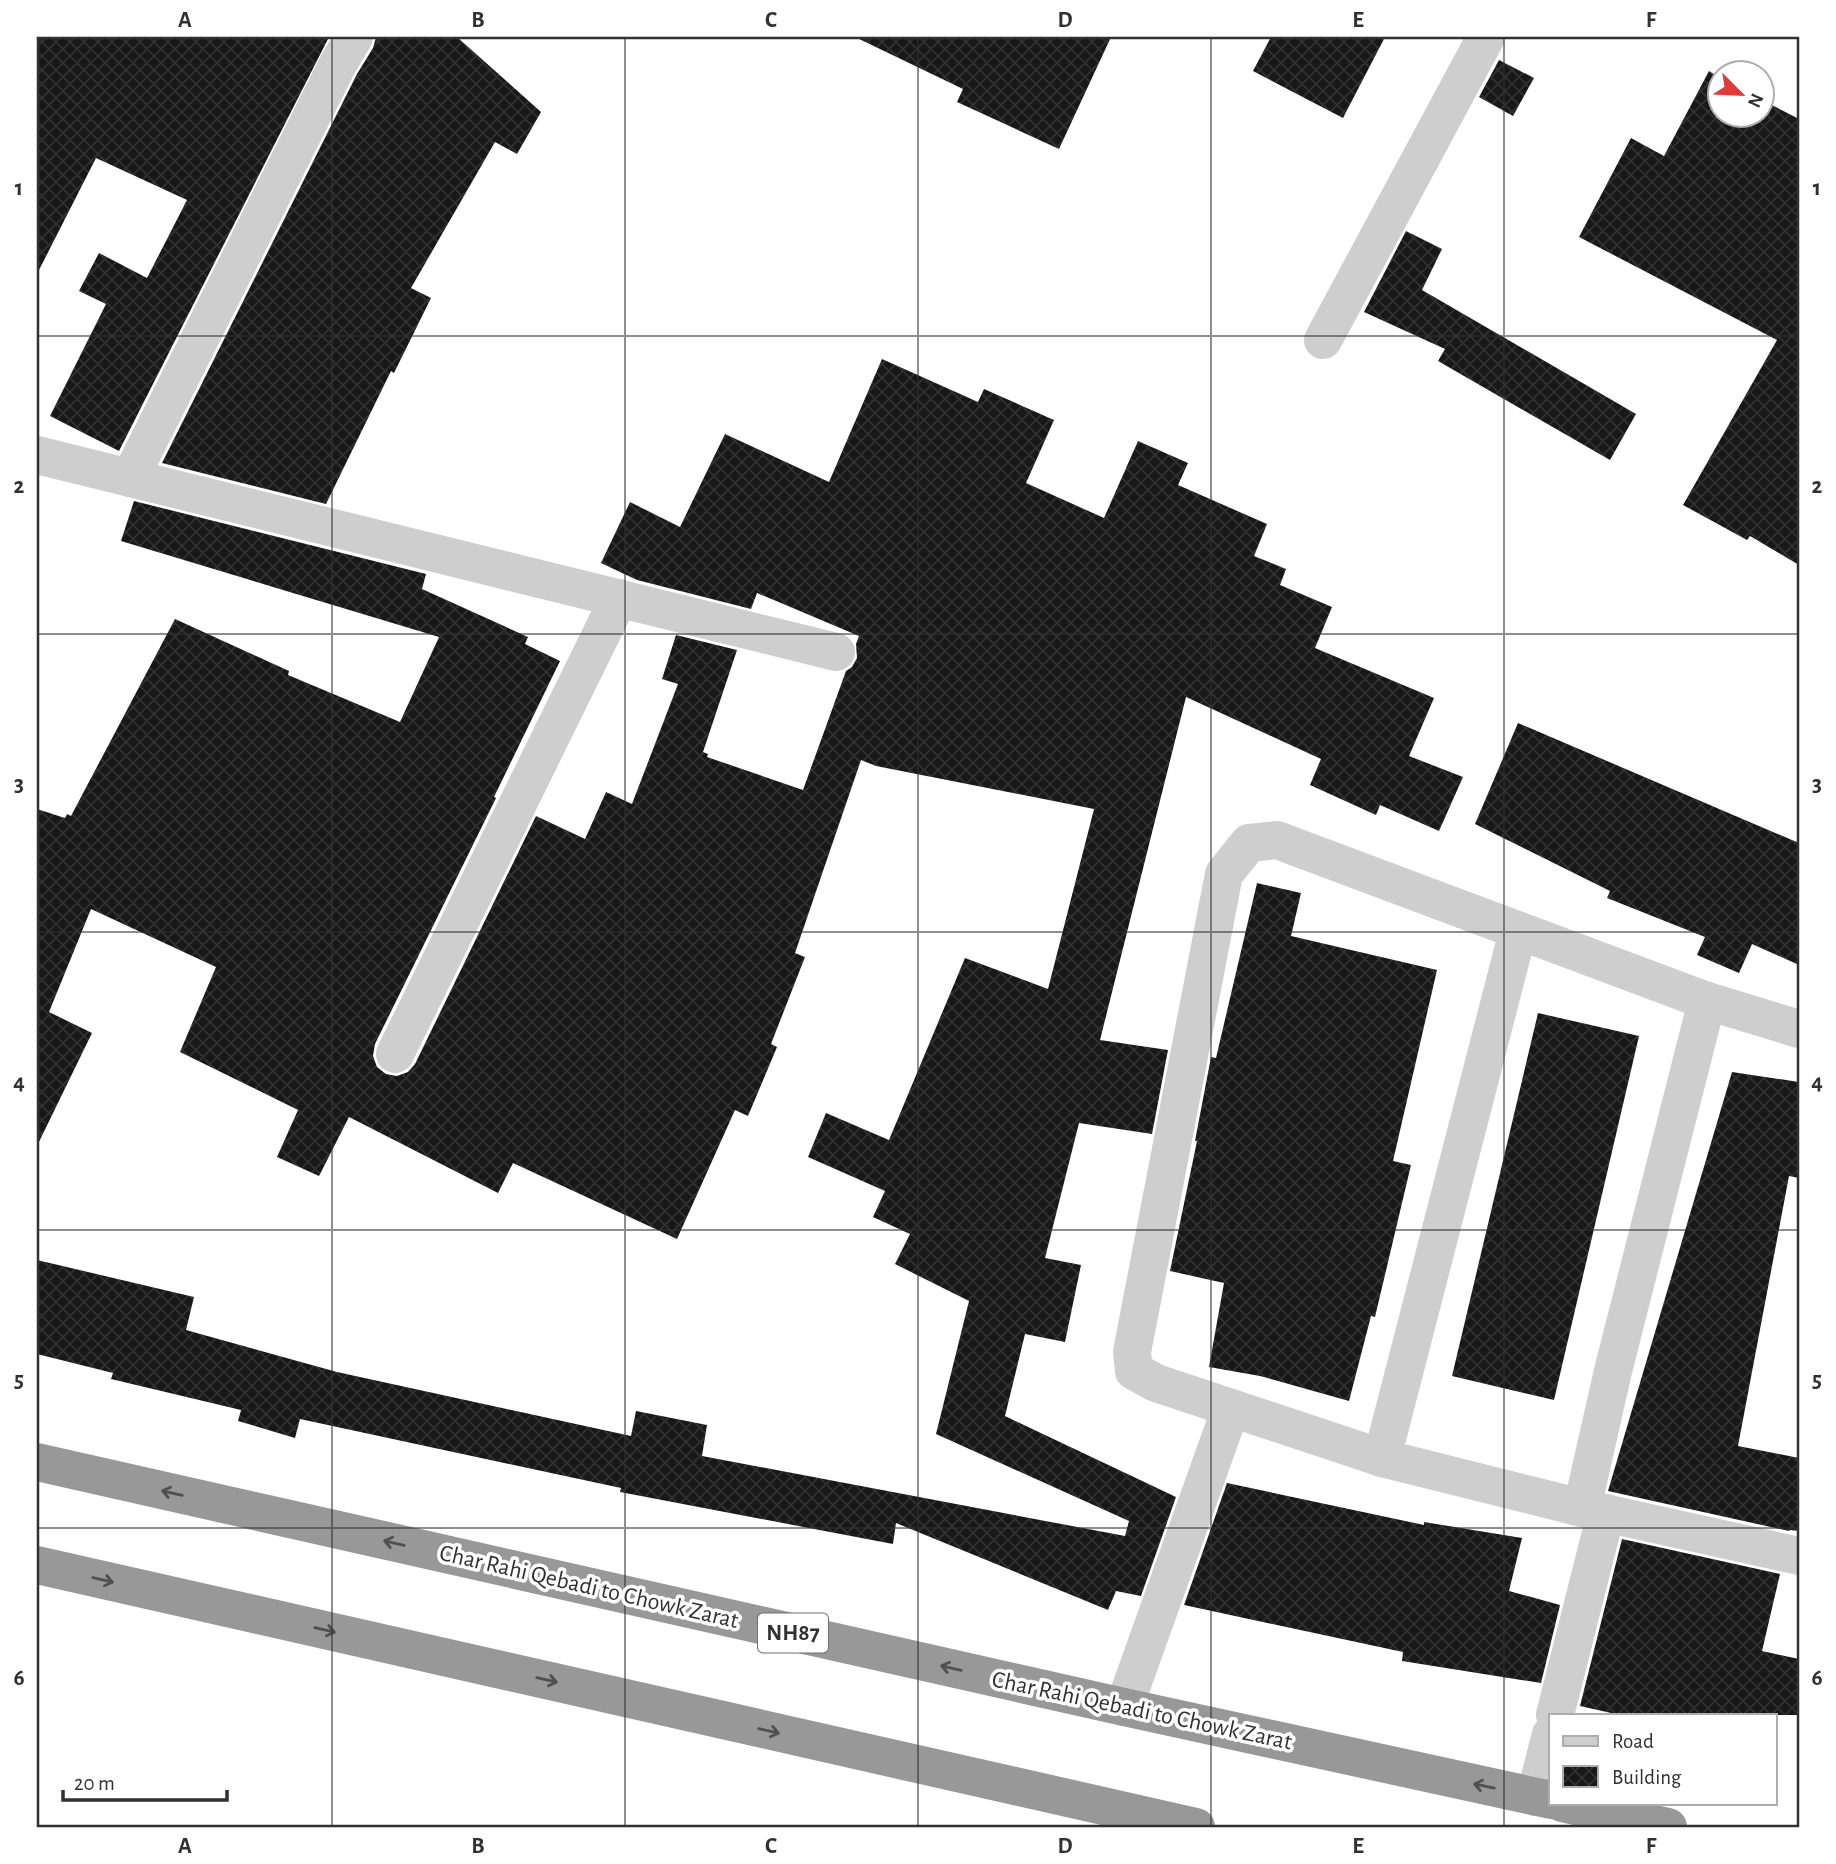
<svg xmlns="http://www.w3.org/2000/svg" width="1836" height="1864" viewBox="0 0 1836 1864" font-family="'Alegreya Sans',sans-serif">
<defs>
<pattern id="building-cross-hatch" width="8" height="8" patternUnits="userSpaceOnUse" patternTransform="scale(1.75)"><rect width="8" height="8" fill="#181818"/><path d="M0 0l8 8M0 8l8-8" fill="none" stroke="#313131"/></pattern>
</defs>
<rect width="100%" height="100%" fill="#fff"/>
<!-- building -->
<g fill="url(#building-cross-hatch)">
<polygon points="37,37 329,37 119,451 50,416 106,304 79,291 99,253 147,278 187,200 96,158 37,274"/>
<polygon points="376,37 457,37 541,112 517,154 495,142 411,288 431,298 394,373 391,371 326,504 162,463 357,74 373,48"/>
<polygon points="855,37 1111,37 1059,149 957,102 963,89"/>
<polygon points="1271,37 1385,37 1343,118 1253,71"/>
<polygon points="1499,60 1534,78 1513,116 1479,97"/>
<polygon points="1709,71 1720,78 1720,116 1762,116 1762,100 1799,119 1799,565 1750,536 1747,540 1683,505 1777,340 1579,237 1631,138 1664,156"/>
<polygon points="1406,231 1442,249 1422,290 1636,414 1610,460 1438,361 1445,349 1364,312"/>
<polygon points="882,359 978,402 984,389 1054,420 1026,483 1104,518 1138,441 1188,463 1178,485 1267,524 1254,556 1286,569 1280,585 1332,607 1315,648 1434,698 1409,756 1463,777 1439,831 1380,805 1376,815 1310,785 1321,759 1186,697 1100,1040 1168,1050 1152,1134 1079,1123 1045,1258 1081,1265 1065,1342 1025,1334 1005,1416 1176,1497 1141,1596 1116,1591 1108,1610 896,1523 893,1544 620,1492 621,1488 300,1419 295,1438 238,1421 241,1410 111,1379 113,1373 37,1354 37,1260 194,1297 186,1330 337,1372 631,1436 636,1411 707,1425 702,1456 1125,1536 1129,1521 936,1434 969,1301 895,1264 910,1234 873,1217 885,1191 808,1157 826,1113 889,1140 965,958 1048,989 1094,809 876,766 861,760 795,953 805,957 771,1044 777,1047 748,1116 735,1110 677,1239 513,1163 498,1193 349,1117 319,1176 277,1157 298,1110 180,1052 216,967 91,909 49,1012 92,1033 37,1146 37,809 65,818 67,814 71,816 175,619 289,671 288,675 400,722 439,637 121,541 134,501 426,574 422,589 528,637 525,644 560,661 494,797 496,798 375,1044 373,1056 377,1067 386,1074 397,1076 408,1072 415,1064 536,816 585,839 606,792 632,804 678,684 662,679 676,635 737,650 703,752 708,754 707,757 803,790 846,671 852,667 857,658 856,644 859,636 757,593 751,609 637,580 601,563 630,502 680,527 725,434 829,482"/>
<polygon points="1518,723 1799,843 1799,965 1752,944 1739,973 1697,955 1705,937 1607,898 1610,891 1475,824"/>
<polygon points="1257,883 1301,893 1291,936 1437,970 1393,1161 1411,1165 1375,1317 1371,1316 1349,1401 1260,1376 1209,1367 1224,1283 1170,1271 1197,1141 1195,1141 1211,1057 1216,1058"/>
<polygon points="1538,1013 1639,1036 1554,1400 1452,1376"/>
<polygon points="1732,1072 1799,1082 1799,1178 1789,1176 1738,1446 1799,1458 1799,1531 1790,1530 1789,1531 1608,1491"/>
<polygon points="1227,1483 1424,1525 1424,1522 1522,1538 1509,1591 1560,1605 1541,1683 1402,1661 1403,1652 1184,1605"/>
<polygon points="1622,1539 1780,1574 1762,1651 1799,1659 1799,1715 1620,1715 1580,1706"/>
</g>
<g fill="none" stroke-linecap="round" stroke-linejoin="round">
<!-- minor -->
<g stroke="#cecece" stroke-width="38">
<polyline points="1323,340 1486,37"/>
<polyline points="37,455 836,652"/>
<polyline points="130,478 338,64 354,37"/>
<polyline points="1799,1029 1707,1001 1277,840 1249,843 1224,874 1132,1352 1134,1371 1156,1383 1382,1458 1582,1508 1799,1556"/>
<polyline points="395,1054 619,598"/>
<polyline points="1382,1458 1518,931"/>
<polyline points="1582,1508 1613,1371 1707,1001"/>
<polyline points="1124,1707 1231,1408"/>
<polyline points="1555,1715 1606,1513"/>
<polyline points="1535,1797 1551,1734"/>
</g>
<!-- highway -->
<g stroke="#989898" stroke-width="38">
<polyline points="37,1462 1124,1707 1551,1800"/>
<polyline points="37,1565 1196,1827"/>
<polyline points="1562,1803 1668,1827"/>
</g>
</g>
<!-- one-way arrows -->
<defs><path id="oneway-shaft" d="M-6 0H5M1.5-3L5.5 0L1.5 3" fill="none" stroke-width="1.6" stroke-linecap="round" stroke-linejoin="round" transform="scale(1.75)"/></defs>
<g stroke="#505050">
<use href="#oneway-shaft" transform="translate(172 1493) rotate(-167)"/>
<use href="#oneway-shaft" transform="translate(394 1543) rotate(-167)"/>
<use href="#oneway-shaft" transform="translate(103 1580) rotate(13)"/>
<use href="#oneway-shaft" transform="translate(325 1630) rotate(13)"/>
<use href="#oneway-shaft" transform="translate(951 1668) rotate(-167)"/>
<use href="#oneway-shaft" transform="translate(547 1680) rotate(13)"/>
<use href="#oneway-shaft" transform="translate(769 1731) rotate(13)"/>
<use href="#oneway-shaft" transform="translate(1484 1786) rotate(-168)"/>
</g>
<!-- grid -->
<path fill="none" stroke="#313131" stroke-width="2" stroke-opacity="0.55" d="M 332,37 L 332,1827M 625,37 L 625,1827M 918,37 L 918,1827M 1211,37 L 1211,1827M 1504,37 L 1504,1827M 37,336 L 1799,336M 37,634 L 1799,634M 37,932 L 1799,932M 37,1230 L 1799,1230M 37,1528 L 1799,1528"/>
<g text-anchor="middle" dominant-baseline="central" stroke-width="7" stroke-linejoin="round" paint-order="stroke">
<!-- shield labels -->
<rect fill="#fff" stroke="#6f6f6f" stroke-width="2" x="758" y="1613.5" width="70" height="39" rx="5"/>
<g font-size="23" font-weight="bold" fill="#313131">
<text x="793" y="1633">NH87</text>
</g>
<!-- street labels -->
<g font-size="24" fill="#313131" stroke="#fff">
<text transform="translate(589 1587) rotate(13)">Char Rahi Qebadi to Chowk Zarat</text>
<text transform="translate(1142 1711) rotate(12)">Char Rahi Qebadi to Chowk Zarat</text>
</g>
</g>
<!-- border -->
<rect width="1836" height="1864" fill="none" stroke="#ffffff" stroke-width="77"/>
<!-- legend -->
<rect x="1549" y="1714" width="228" height="91" fill="#ffffff" stroke="#adadad" stroke-width="2"/>
<rect x="1563" y="1736" width="35" height="10" fill="#cecece" stroke="#adadad" stroke-width="2"/>
<text x="1612" y="1748" font-size="21" fill="#313131">Road</text>
<rect x="1563" y="1766" width="35" height="21" fill="url(#building-cross-hatch)" stroke="#adadad" stroke-width="2"/>
<text x="1612" y="1784" font-size="21" fill="#313131">Building</text>
<!-- north arrow -->
<g transform="translate(1741 94) rotate(114)"><circle r="33" fill="#ffffff" stroke="#adadad" stroke-width="2"/>
<path d="M0-5L12 26L0 18L-12 26Z" fill="#e13a39"/>
<text y="-10" font-size="19" font-weight="bold" text-anchor="middle" fill="#313131">N</text>
</g>
<!-- scale -->
<path d="M63 1790v10h164v-10" fill="none" stroke="#313131" stroke-width="3.5"/>
<text x="74" y="1790" font-size="21" fill="#313131" stroke="#ffffff" stroke-width="5" paint-order="stroke">20 m</text>
<rect x="38" y="38" width="1760" height="1788" fill="none" stroke="#313131" stroke-width="2.5"/>
<g font-size="23" text-anchor="middle" font-weight="bold" fill="#313131">
<text x="185" y="27">A</text>
<text x="478" y="27">B</text>
<text x="771" y="27">C</text>
<text x="1065" y="27">D</text>
<text x="1358" y="27">E</text>
<text x="1651" y="27">F</text>
<text x="19" y="195">1</text>
<text x="1817" y="195">1</text>
<text x="19" y="493">2</text>
<text x="1817" y="493">2</text>
<text x="19" y="791">3</text>
<text x="1817" y="791">3</text>
<text x="19" y="1089">4</text>
<text x="1817" y="1089">4</text>
<text x="19" y="1387">5</text>
<text x="1817" y="1387">5</text>
<text x="19" y="1685">6</text>
<text x="1817" y="1685">6</text>
<text x="185" y="1853">A</text>
<text x="478" y="1853">B</text>
<text x="771" y="1853">C</text>
<text x="1065" y="1853">D</text>
<text x="1358" y="1853">E</text>
<text x="1651" y="1853">F</text>
</g>
</svg>
